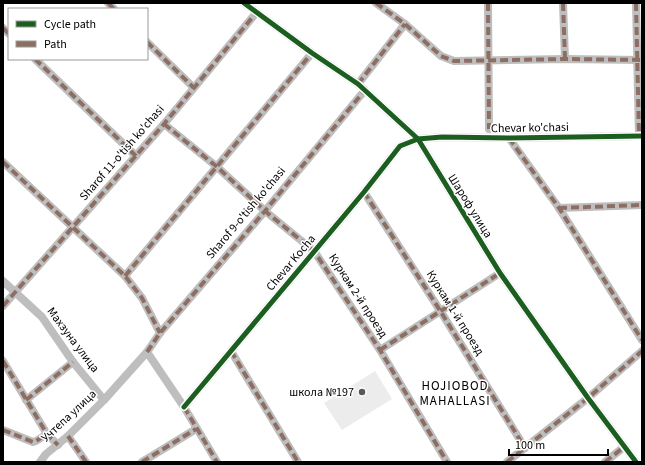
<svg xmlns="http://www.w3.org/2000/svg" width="645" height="465" viewBox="0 0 645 465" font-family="'Source Sans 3',sans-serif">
<rect width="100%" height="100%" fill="#fff"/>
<!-- park -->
<polygon fill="#ececec" points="375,371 392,399 342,430 324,403"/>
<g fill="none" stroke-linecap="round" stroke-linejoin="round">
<!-- minor -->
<g stroke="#bebebe" stroke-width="8">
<polyline points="108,3 114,9"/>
<polyline points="244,3 312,53 358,84 418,139 500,273 588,398 636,462"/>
<polyline points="376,3 405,24 441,56 454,61 565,59 642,60"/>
<polyline points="488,3 489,129"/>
<polyline points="563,3 565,59"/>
<polyline points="636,3 639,136"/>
<polyline points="3,28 9,34"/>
<polyline points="147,42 193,87"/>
<polyline points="35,59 136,156"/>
<polyline points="358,84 405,24"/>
<polyline points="164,124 216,166 265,211 314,251 380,350 447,462"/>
<polyline points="509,138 559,208 642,340"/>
<polyline points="3,162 125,276 142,298 160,333"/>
<polyline points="364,192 441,312 525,448"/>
<polyline points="559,208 642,205"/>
<polyline points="125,276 312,53"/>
<polyline points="3,281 42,317 73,362 104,400"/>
<polyline points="3,306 164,124 256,13"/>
<polyline points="380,350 500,273"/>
<polyline points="231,351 298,462"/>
<polyline points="147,352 184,407 217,462"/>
<polyline points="3,361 47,434 58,445"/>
<polyline points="26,400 73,362"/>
<polyline points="184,407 364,192 400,146 418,139 442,137 509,138 642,136"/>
<polyline points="3,430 33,442 36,441 47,434"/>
<polyline points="68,436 86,462"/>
<polyline points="40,462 46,454 68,436 104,400 147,352 160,333 265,211 365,90"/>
<polyline points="142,462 196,429"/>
<polyline points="507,462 588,398 642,351"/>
<polyline points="605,462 624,447"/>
</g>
<!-- quiet -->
<g stroke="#8d6e63" stroke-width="4" stroke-dasharray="8 4" stroke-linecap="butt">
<polyline points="108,3 114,9"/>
<polyline points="376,3 405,24 441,56 454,61 565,59 642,60"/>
<polyline points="488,3 489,129"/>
<polyline points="563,3 565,59"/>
<polyline points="636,3 639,136"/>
<polyline points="3,28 9,34"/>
<polyline points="147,42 193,87"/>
<polyline points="35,59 136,156"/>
<polyline points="358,84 405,24"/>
<polyline points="164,124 216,166 265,211 314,251 380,350 447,462"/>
<polyline points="509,138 559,208 642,340"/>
<polyline points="3,162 125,276 142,298 160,333"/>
<polyline points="364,192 441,312 525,448"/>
<polyline points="559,208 642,205"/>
<polyline points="125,276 312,53"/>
<polyline points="3,306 164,124 256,13"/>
<polyline points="380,350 500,273"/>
<polyline points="231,351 298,462"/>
<polyline points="147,352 160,333 265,211 365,90"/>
<polyline points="3,361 47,434 58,445"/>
<polyline points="26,400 73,362"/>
<polyline points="184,407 217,462"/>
<polyline points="3,430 33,442 36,441 47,434"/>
<polyline points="68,436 86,462"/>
<polyline points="142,462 196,429"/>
<polyline points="507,462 588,398 642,351"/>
<polyline points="605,462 624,447"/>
</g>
<!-- cycleway casing -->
<g stroke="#fff" stroke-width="8">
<g id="cycleway">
<polyline points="244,3 312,53 358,84 418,139 500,273 588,398 636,462"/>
<polyline points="184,407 364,192 400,146 418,139 442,137 509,138 642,136"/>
</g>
</g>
<!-- cycleway -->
<use href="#cycleway" stroke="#1b5e20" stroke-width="5"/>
</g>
<!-- markers -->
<circle fill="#595959" stroke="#fff" stroke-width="1.5" cx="362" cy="392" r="4"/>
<g text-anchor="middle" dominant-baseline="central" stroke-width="3" stroke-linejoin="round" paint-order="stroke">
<!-- street labels -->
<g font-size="12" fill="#000" stroke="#fff">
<text transform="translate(530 128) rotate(-1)">Chevar ko'chasi</text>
<text transform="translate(122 153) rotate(-49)">Sharof 11-o'tish ko'chasi</text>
<text transform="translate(470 206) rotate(58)">Шароф улица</text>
<text transform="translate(246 213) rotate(-50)">Sharof 9-o'tish ko'chasi</text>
<text transform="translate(291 263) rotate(-50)">Chevar Kocha</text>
<text transform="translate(358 296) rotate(57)">Куркам 2-й проезд</text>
<text transform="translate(455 313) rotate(58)">Куркам 1-й проезд</text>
<text transform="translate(73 340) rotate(53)">Махзуна улица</text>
<text transform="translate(69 416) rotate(-43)">Учтепа улица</text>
</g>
<!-- poi labels -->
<g font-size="12" fill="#000" stroke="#fff" text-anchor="end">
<text x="354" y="392">школа №197</text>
</g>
<!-- neighbourhood labels -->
<g font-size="13" letter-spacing="1" fill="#000" stroke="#fff">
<text x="455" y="386">HOJIOBOD<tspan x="455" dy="15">MAHALLASI</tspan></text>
</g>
</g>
<!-- border -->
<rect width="645" height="465" fill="none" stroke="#000000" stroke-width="8"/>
<!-- legend -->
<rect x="8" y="8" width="140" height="52" fill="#ffffff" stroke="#999999"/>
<rect x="16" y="21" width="20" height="6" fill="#1b5e20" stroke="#999999"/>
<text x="44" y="28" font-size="12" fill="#000000">Cycle path</text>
<rect x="16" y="41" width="20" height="6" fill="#8d6e63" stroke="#999999"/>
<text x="44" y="48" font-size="12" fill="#000000">Path</text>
<!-- scale -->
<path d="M509 449v6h99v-6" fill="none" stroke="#000000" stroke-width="2"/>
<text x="515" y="449" font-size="12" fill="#000000" stroke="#ffffff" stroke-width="3" paint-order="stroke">100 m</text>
</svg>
